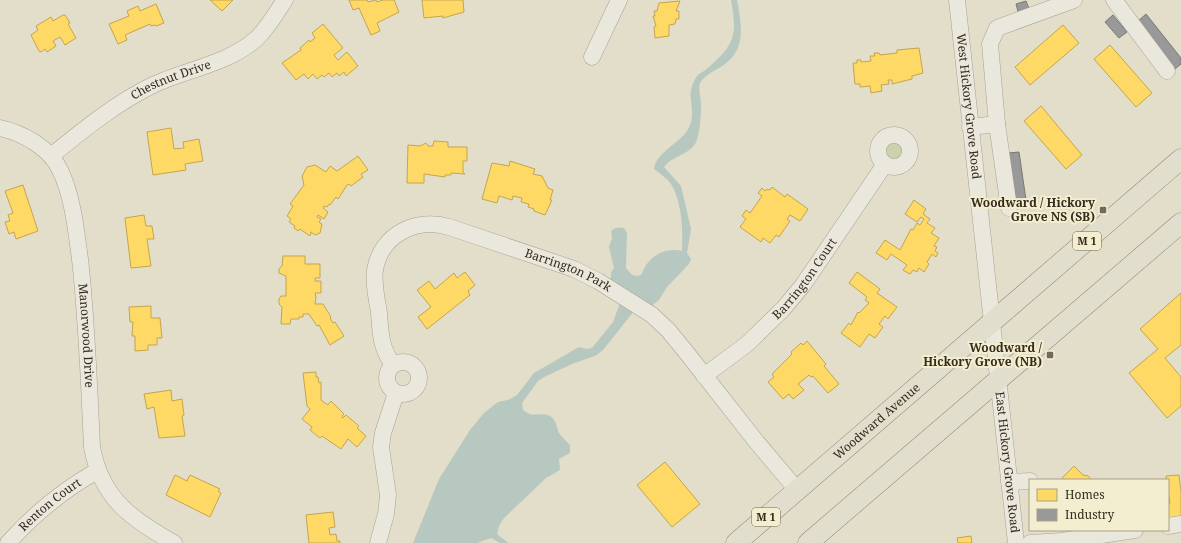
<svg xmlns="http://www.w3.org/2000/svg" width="1181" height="543" font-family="'Noto Serif',serif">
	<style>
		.green { fill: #cdd2ad }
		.water { fill: #b6c8bf }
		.homes { fill: #ffd966; stroke: #c2a550 }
		.industry { fill: #999; stroke: #7b7874 }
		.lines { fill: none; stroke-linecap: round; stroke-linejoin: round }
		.minor-casing { stroke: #a7a294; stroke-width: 17 }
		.major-casing { stroke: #8c887a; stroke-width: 21 }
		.minor { stroke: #eae7dc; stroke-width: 16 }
		.major { stroke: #e2decd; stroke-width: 20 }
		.poi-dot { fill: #726a5a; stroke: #f4eed0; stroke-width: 1.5 }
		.labels { text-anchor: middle; stroke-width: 4; stroke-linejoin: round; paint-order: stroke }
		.shield { fill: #f4eed0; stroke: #6e6653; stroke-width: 1 }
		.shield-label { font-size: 11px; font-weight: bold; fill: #352c1d }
		.street-label { font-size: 12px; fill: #352c1d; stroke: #f4eed0 }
		.poi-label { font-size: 12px; font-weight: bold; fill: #352c1d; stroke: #f4eed0; text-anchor: end }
	</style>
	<rect width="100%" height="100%" fill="#e2deca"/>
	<!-- green -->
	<circle class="green" cx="894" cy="150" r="9"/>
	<!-- water -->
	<path class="water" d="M731,0H737C742,27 747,52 719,68C713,71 703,77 700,83C698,91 701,97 701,105C701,113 700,137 695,144C688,155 672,156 664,167L681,186L691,229L687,253L691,259L689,264L667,287L659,300L650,307L634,311L603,350L595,356L572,364L544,377L538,381L522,403L523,410C533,419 540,411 550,416C557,420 556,427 559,433C562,437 566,441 570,445V453L559,459L560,470L546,478L504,518L499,526L497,534L508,543H500L491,538L477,543H413L439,479L470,430L484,413L498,402L508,400L517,395L534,373L579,347L587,349L592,348L613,322L620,303L608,279L611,278V272L614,268L609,247L612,238L611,231C615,227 619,227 624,228L627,233L626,268L632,275L638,276L642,274C647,257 664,247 682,251C683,230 682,202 671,184C667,178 660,174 654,169C656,153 679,143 687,131C698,114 687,100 692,86C698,71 699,76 709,67C736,43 737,34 731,0Z"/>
	<!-- homes -->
	<g class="homes">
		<polygon points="210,0 233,0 222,11"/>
		<polygon points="349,0 367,0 368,2 376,0 377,2 383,0 394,0 399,12 377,23 380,31 371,35 359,8 353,10"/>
		<polygon points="422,0 463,0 464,12 443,18 443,16 424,18"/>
		<polygon points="680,1 676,11 679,11 679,19 676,19 675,24 669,25 669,36 655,38 654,27 656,26 653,16 655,16 654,11 657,11 659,3"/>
		<polygon points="156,4 164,23 156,26 155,25 151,26 150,24 125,35 127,40 118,44 109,24 129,16 127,11 138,6 140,11"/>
		<polygon points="63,15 65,15 70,23 68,24 76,38 65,45 60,37 53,41 56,46 47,52 45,49 41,52 39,51 31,35 38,30 36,26 51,17 53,21"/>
		<polygon points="323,24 343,48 334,55 338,60 347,52 358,66 346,76 344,72 339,76 337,73 332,77 329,73 324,77 322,75 317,79 313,74 308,79 304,74 296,80 282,63 301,50 300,48 309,40 310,42 315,38 312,33"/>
		<polygon points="1063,25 1079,43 1030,85 1015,67"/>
		<polygon points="1110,45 1152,93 1136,107 1094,59"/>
		<polygon points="919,48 923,73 912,76 912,79 892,84 892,80 888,80 889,84 881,85 882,91 871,93 870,86 860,87 860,84 855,84 853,63 857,63 857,60 861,60 861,62 871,61 870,56 875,56 874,53 879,53 880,55 897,53 897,50"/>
		<polygon points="1041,106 1082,155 1066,169 1024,121"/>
		<polygon points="171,128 174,149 184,148 183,142 199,139 203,161 185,164 186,170 153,175 147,132"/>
		<polygon points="434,141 448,142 448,147 467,147 467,161 463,161 463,172 465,174 451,173 451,175 445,175 445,177 424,174 424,183 407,183 408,145 420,146 426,143 428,146 433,146"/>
		<polygon points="358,156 368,170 361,174 363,177 351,186 349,184 347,185 338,199 336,197 330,205 329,204 327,207 324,206 323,208 328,212 324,219 318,215 317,217 321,219 319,222 322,224 320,233 315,235 311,232 310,236 300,229 298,231 294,228 295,226 289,222 291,219 287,216 293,206 290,204 304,185 302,176 307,167 315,165 326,172 330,166 337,171"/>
		<polygon points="510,161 535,169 533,174 542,176 548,188 553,190 550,200 552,200 545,215 534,211 534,209 528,207 529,204 521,202 522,198 513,196 512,200 499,196 497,203 482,199 492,163 509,166"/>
		<polygon points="23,185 38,231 16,239 14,232 9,234 5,222 10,221 8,215 13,213 5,191"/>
		<polygon points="772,187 785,197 787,194 808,209 800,221 790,215 787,219 790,221 779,237 776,235 770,243 763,238 761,242 740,227 746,219 742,216 746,210 750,213 762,196 758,193 762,188 765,191 767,189 770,190"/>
		<polygon points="914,200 926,209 923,214 930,219 927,223 935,228 931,233 939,238 934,246 937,247 935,251 938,253 936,257 932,254 927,262 929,264 924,272 919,268 917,272 913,270 910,274 903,270 907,265 891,254 887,260 876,253 885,240 900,250 911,229 913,230 917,223 920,225 924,219 921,217 917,222 905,214"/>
		<polygon points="144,215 146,226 152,226 154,239 147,239 151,266 131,268 125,218"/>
		<polygon points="283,256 305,256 305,264 320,264 320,278 315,278 315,281 321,281 321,293 315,293 316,297 315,304 323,304 331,317 330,318 333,323 335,322 344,336 330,345 319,325 317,326 309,314 303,314 303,317 299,317 299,319 291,319 290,324 281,324 282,307 279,304 279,299 281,296 286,296 286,276 279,273 279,269 282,266"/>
		<polygon points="465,272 475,285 468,291 470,295 427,329 418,317 431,307 417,290 429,281 435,289 454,273 457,278"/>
		<polygon points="857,272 880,289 877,293 897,307 888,319 885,316 879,324 883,327 875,338 869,334 860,347 841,333 849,323 851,325 858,312 859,313 869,303 865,300 867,297 849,283"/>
		<polygon points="1181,293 1181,345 1165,358 1181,377 1181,406 1167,418 1129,373 1158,349 1140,329"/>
		<polygon points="151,306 151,318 160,318 162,338 157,338 157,345 148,345 148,350 135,351 135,336 132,336 133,322 130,322 129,307"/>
		<polygon points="807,341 826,364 824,366 839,384 828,393 813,376 811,377 809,375 798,384 804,390 793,399 789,394 783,399 768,382 774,377 772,374 792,354 791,352 801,343 803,345"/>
		<polygon points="316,372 316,377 318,377 319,383 321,382 321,400 328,405 331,401 344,414 342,416 343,418 346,415 359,426 357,428 366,436 357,447 348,439 341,449 322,436 320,438 310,430 312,427 302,419 310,409 307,406 303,373"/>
		<polygon points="171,390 172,401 182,399 184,415 182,416 185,436 159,438 154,407 147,409 144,394"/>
		<polygon points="665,462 700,504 672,527 637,485"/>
		<polygon points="1074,466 1083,475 1088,476 1092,480 1063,480 1062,478"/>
		<polygon points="175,475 187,481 190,475 220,489 218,491 221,493 210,517 166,495"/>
		<polygon points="1179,475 1181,492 1181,519 1168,521 1168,503 1170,503 1166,476"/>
		<polygon points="333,512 335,527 329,528 330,535 336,534 337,541 340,541 340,543 309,543 306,515"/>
		<polygon points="971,536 972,543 958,543 957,538"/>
	</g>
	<!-- industry -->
	<g class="industry">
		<polygon points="1026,1 1030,11 1019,15 1016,4"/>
		<polygon points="1146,14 1181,58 1181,64 1175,69 1137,22"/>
		<polygon points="1113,15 1127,32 1119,38 1105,22"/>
		<polygon points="1019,152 1026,200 1015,202 1008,153"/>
	</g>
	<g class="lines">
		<!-- minor casing -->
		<g class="minor-casing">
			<g id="minor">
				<path id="s1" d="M957,0L1016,543"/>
				<polyline points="1114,0 1167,71"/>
				<polyline points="592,57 619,0"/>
				<polyline points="997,124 1009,208"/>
				<polyline points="970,127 997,124 990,44 997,28 1074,0"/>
				<path id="s2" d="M0,128C23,133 50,148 60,170C73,197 76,230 80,259C87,322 89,384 92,447C101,498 131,519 174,543"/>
				<circle cx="894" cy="151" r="16"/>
				<path id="s3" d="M51,156C83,130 116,103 153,85C185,70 230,63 256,39C268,28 276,13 285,0"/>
				<circle cx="403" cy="378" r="16"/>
				<path id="s4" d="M393,365C380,346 381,335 379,313C377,299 373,284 375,270C381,234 417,217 449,227L574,269L598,281L652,315L668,330L686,352L755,440L797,490"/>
				<path id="s5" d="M704,376L747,344L783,309L803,285L885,164"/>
				<polyline points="1009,482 1030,481"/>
				<polyline points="1168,526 1181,524"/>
				<path id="s6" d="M8,543C34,514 63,490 97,471"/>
				<polyline points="378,543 386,514 388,495 381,447 383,433 396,393"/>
				<polyline points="1030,543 1062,541 1135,530"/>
			</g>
		</g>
		<!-- major casing -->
		<g class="major-casing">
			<g id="major">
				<path id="s7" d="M736,543L1181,159"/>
				<polyline points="808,543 1181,223"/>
			</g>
		</g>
		<!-- minor -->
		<use href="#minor" class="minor"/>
		<!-- major -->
		<use href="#major" class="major"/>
	</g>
	<!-- markers -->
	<g class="poi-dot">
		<rect x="1099" y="206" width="8" height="8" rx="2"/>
		<rect x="1046" y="351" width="8" height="8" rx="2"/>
	</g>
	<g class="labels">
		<!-- shield labels -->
		<g class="shield">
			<rect x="1073" y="232" width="28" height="18" rx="3"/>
			<rect x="752" y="508" width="28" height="18" rx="3"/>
		</g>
		<g class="shield-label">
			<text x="1087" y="245">M 1</text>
			<text x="766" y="521">M 1</text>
		</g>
		<!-- street labels -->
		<g class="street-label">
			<text dy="4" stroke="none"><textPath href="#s3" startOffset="143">Chestnut Drive</textPath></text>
			<text dy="4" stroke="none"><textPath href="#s1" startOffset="107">West Hickory Grove Road</textPath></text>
			<text dy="4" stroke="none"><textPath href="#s4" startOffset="322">Barrington Park</textPath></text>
			<text dy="4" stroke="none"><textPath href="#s5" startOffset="141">Barrington Court</textPath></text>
			<text dy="4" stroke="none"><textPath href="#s2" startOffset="244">Manorwood Drive</textPath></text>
			<text dy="4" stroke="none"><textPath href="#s7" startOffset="186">Woodward Avenue</textPath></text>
			<text dy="4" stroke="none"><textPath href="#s1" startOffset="465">East Hickory Grove Road</textPath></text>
			<text dy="4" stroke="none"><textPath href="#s6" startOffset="57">Renton Court</textPath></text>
		</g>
		<!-- poi labels -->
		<g class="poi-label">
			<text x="1095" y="207">Woodward / Hickory<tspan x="1095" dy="14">Grove NS (SB)</tspan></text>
			<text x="1042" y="352">Woodward /<tspan x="1042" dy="14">Hickory Grove (NB)</tspan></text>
		</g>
	</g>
	<!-- legend -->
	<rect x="1029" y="479" width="140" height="52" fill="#f4eed0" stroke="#a8a088"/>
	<rect x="1037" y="489" width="20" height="12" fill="#ffd966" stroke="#a8a088"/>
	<text x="1065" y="499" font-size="12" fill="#352c1d">Homes</text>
	<rect x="1037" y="509" width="20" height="12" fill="#999999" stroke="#a8a088"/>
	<text x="1065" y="519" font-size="12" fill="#352c1d">Industry</text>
</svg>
